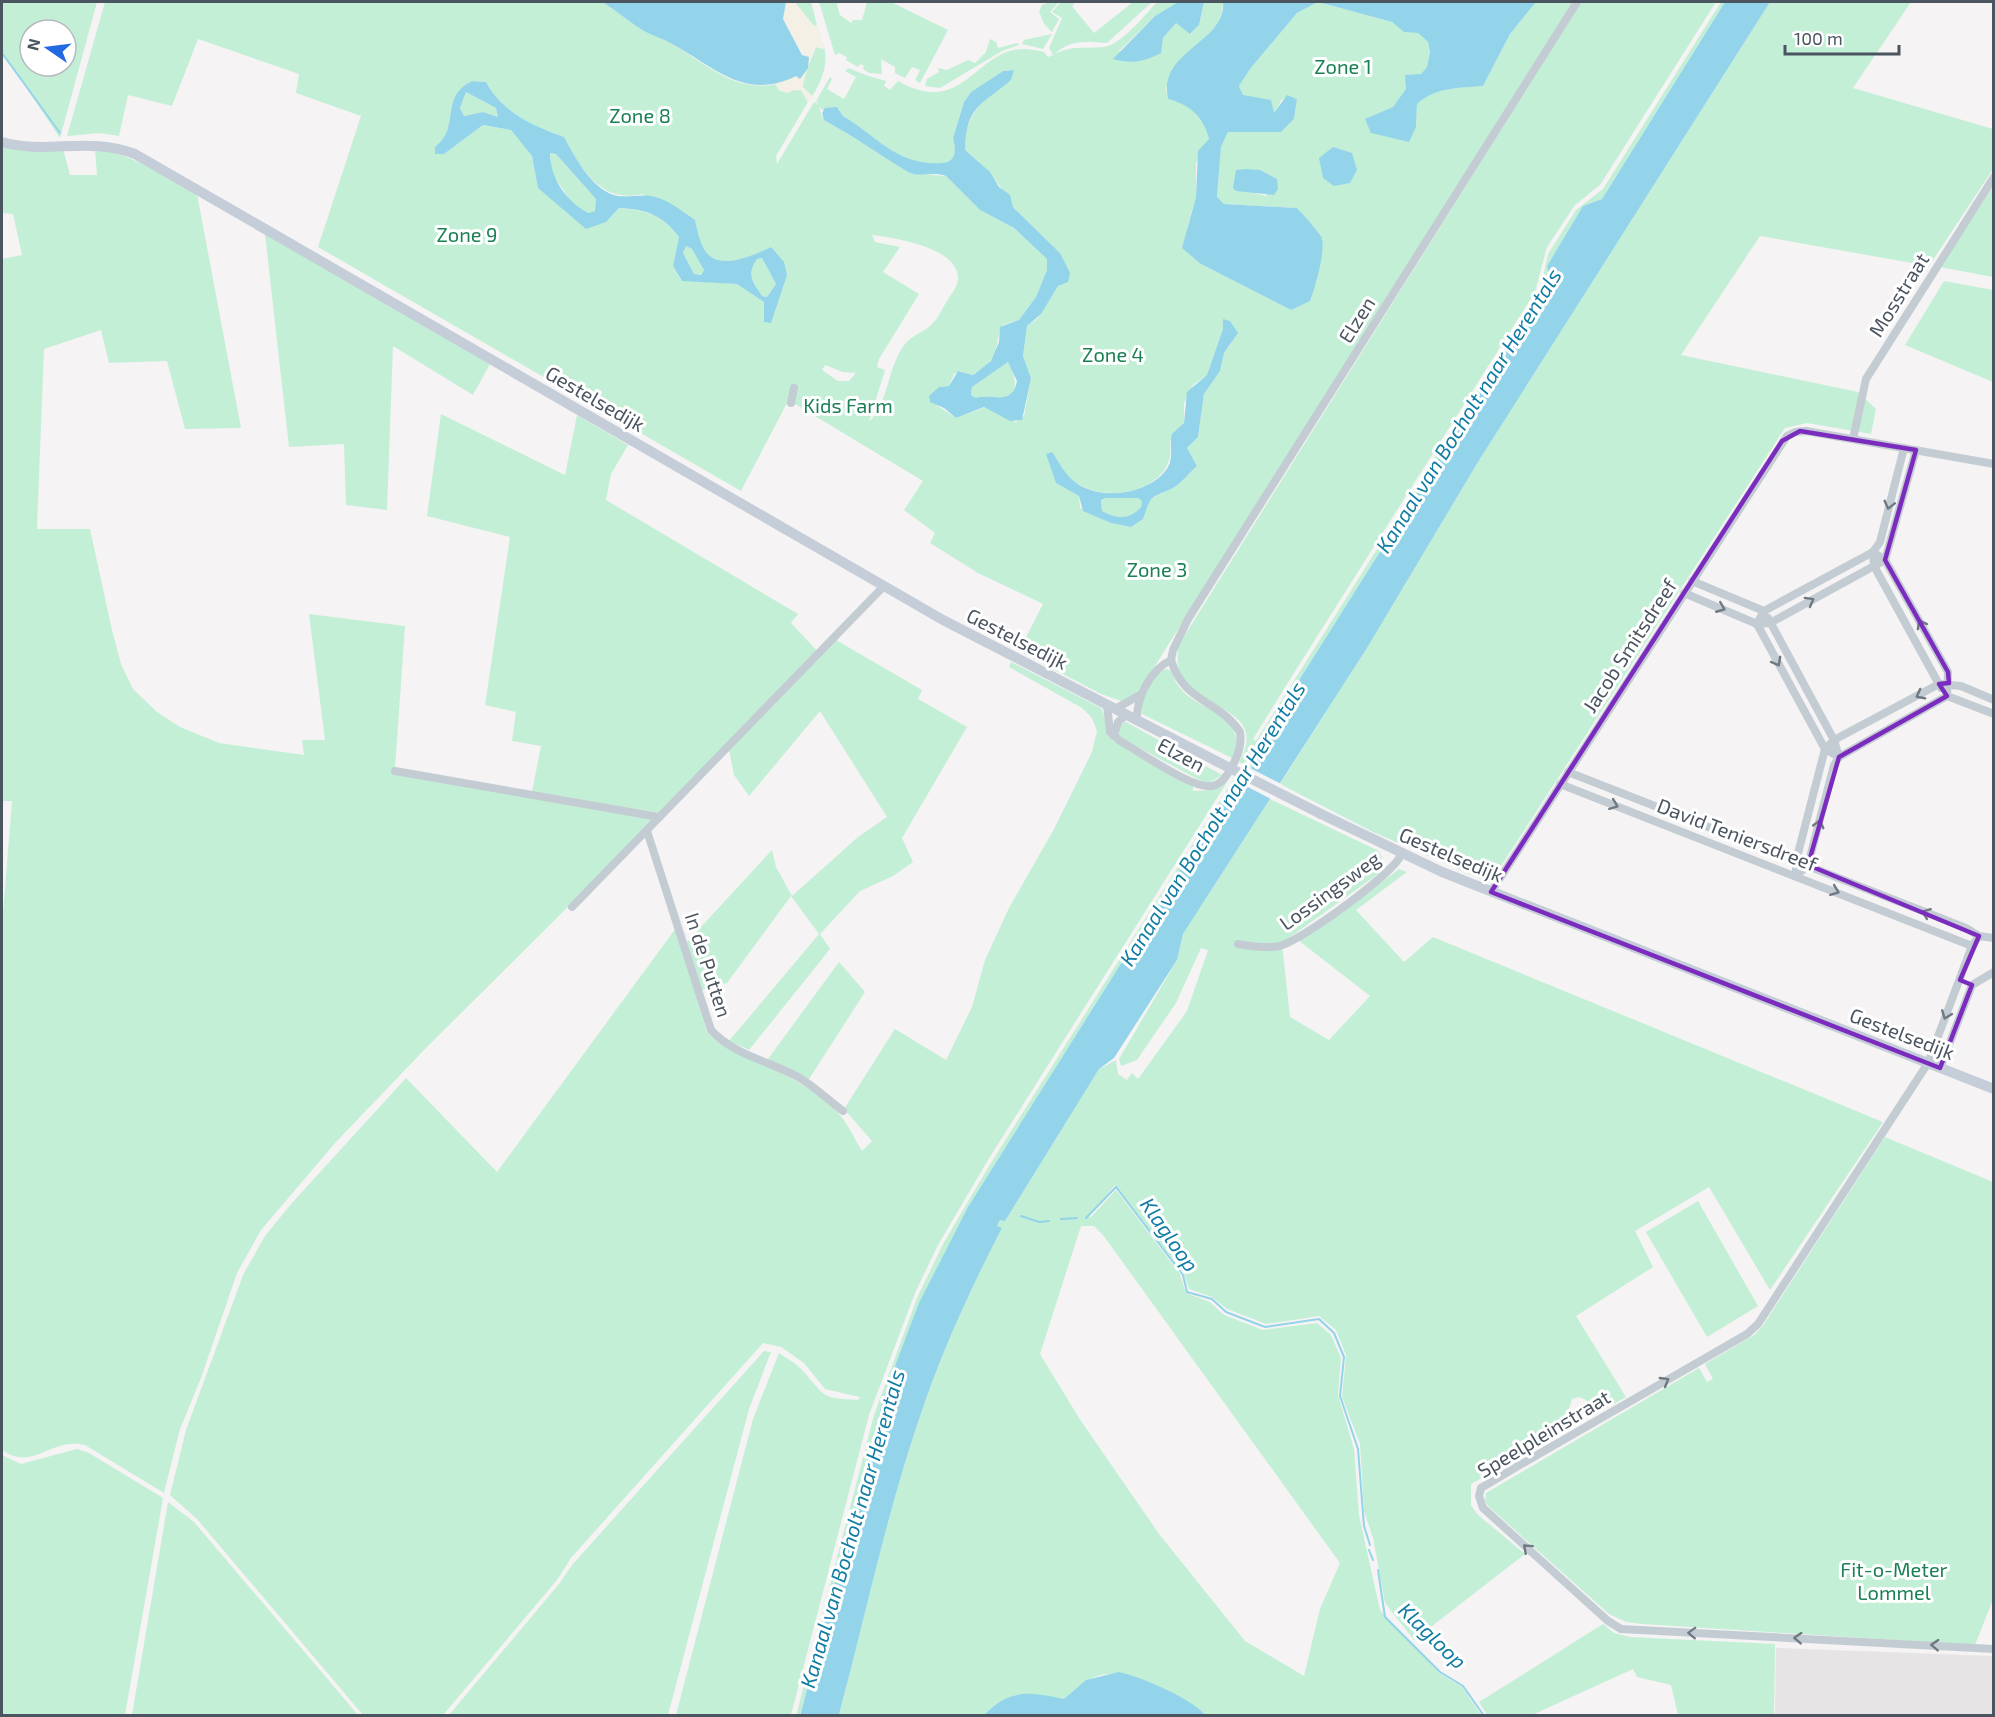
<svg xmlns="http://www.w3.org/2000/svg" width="1995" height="1717" font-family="'Exo 2',sans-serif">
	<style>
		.education { fill: #e6e4e5 }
		.green { fill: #c4efd7; fill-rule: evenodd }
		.sand { fill: #f4f0e5 }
		.water { fill: #93d4ea; fill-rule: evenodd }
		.pier { fill: #f5f3f3 }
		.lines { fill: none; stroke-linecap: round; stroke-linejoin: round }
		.stream { stroke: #93d4ea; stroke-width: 2 }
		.street { stroke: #c4ccd3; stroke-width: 8 }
		.secondary { stroke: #c4cdd8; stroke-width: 10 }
		.secondary-bridge { stroke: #c4cdd8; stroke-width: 10 }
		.oneway { stroke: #6f7982 }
		.marked { fill: none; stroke: #7b2cbf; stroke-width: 4.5; stroke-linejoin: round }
		.labels { text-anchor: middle; stroke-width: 6; stroke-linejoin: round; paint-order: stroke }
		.park-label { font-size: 20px; fill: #1b8154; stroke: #fff }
		.street-label { font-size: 20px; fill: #4b5560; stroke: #fff }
		.water-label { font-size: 21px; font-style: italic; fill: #117da4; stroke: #fff }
	</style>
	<rect width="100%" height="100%" fill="#f5f3f3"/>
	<!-- education -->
	<polygon class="education" points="1776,1648 1993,1656 1993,1715 1775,1715"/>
	<!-- green -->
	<g class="green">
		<path d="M2,2H97L60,138L2,51ZM30,30H66V66H30Z"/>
		<path d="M105,2H602C617,11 629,22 644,31C654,36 664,39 674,45C705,63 735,93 775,84L780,91L801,90L808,102L776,156L777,164L814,102L819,105L822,117L828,122L910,173L946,176L980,210L1014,228L1047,259V270L1036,297L1019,320L1003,325C996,335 999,348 991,360C987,366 978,369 973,375L960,371L954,374L949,386H942L929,400L956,418L986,407L1016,422L1024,416L1031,378L1023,356L1027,326L1038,318L1058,286L1065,283L1068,271L1058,251L1013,207C1002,186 985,165 964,150C966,108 987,99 1012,70L1003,71L971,92L964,102L953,138C955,146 958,159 947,162C906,174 873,135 843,116L839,109L822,110L816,101L830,77L832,79L827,89L844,99L856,77L845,71L849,68C862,74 874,78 886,81L884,86L890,90L898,81C964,119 975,48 1025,49C1031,49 1038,51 1044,52L1048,57L1053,55L1049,48L1062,18L1052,12L1061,2H1076L1072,6L1094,33L1133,2H1152L1107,43C1087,42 1070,39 1055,54C1072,45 1086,49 1104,47C1121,45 1146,14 1157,2H1178L1155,16L1118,52L1163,38L1176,23L1191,34L1199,25L1204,2H1223L1221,20L1168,78L1166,90L1168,99L1186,103L1206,126L1209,139L1196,163V197L1187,228L1201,264L1291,310L1301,304L1316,283L1322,250L1321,235L1297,208L1224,204L1217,198L1221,147L1228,132H1281L1294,119L1297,98L1282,99L1274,114L1271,107L1243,95L1239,86L1250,69L1297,13L1318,2L1392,22L1404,31L1418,33L1428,42L1430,52L1427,67L1393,107L1385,112L1416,127L1417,104C1436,87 1459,88 1483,86L1510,34L1536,2H1573L1153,669L1139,691L1124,702L1101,694L1019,651L1043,604L978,573L930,543L935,533L904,510L923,481L795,404L787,403L741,491L318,247L361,116L296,93L299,74L198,39L172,106L128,95L119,136L100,133L67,136ZM472,81L486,82C502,112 533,126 564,137C580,168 601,204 642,194L695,220C697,229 699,239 703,247C716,274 753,255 771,247L787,275L764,322V302L738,284L681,280L673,266L679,237C663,215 645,210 619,208L606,222L538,188L532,156L511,130L483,125L444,154L435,147C462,126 438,98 472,81ZM1264,173L1270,175L1266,196L1247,191ZM872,235C895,238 956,247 958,277C959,286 951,294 947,301C942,309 938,319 931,325C924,332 912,335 905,344C887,367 889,403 869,422L885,370L877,367L879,359L919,294L883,272L900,247L875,242ZM1223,320L1230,321L1233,327L1231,344L1224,353L1220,371L1204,394L1198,437L1187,448L1197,466C1189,473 1180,485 1171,489C1150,499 1151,495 1143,519L1131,527L1111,523L1080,508L1079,496L1056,483L1052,465C1065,471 1072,483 1086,488C1119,502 1177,486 1170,442L1184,423V403L1193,385L1207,375L1223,329ZM825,365L843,372L856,373L849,381H838L822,370Z"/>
		<polygon points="795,2 811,2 817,25 814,26 788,9 802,13"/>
		<polygon points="819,2 838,2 837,5 840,15 851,23 853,20 862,20 867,2 891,2 948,30 920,83 915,80 920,70 912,67 905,78 895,73 895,67 881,59 882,74 869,73 863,69 864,66 861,64 858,67 846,60 847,57 839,53 835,55"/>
		<polygon points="1050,2 1059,2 1050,12 1059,19 1052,32 1044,24 1039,11 1042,5"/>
		<path d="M1581,2H1716L1600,185L1575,205L1547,247L1535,292L1287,684L1253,739L1256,741L1540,291L1548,254L1576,210L1603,189L1721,2H1725L1602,199L1583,206L1547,266L1550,282L1262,739L1253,769L1239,762C1267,713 1211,711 1187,685C1177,674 1177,660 1178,646Z"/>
		<polygon points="1770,2 1911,2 1853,88 1993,129 1993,169 1929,266 1760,236 1681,355 1858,392 1876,409 1871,434 1807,423 1785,428 1490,883 1373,832 1280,784 1367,648 1478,462"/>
		<polygon points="1052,34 1043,49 1022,44 1024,40"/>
		<polygon points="990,39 996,42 998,48 1017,43 1019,45 1002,51 940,88 925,86 927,79 939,72 938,68 947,70 968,60 975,63 986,52"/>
		<path d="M816,47L825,49C827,67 822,81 812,96L802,87V82Z"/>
		<polygon points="466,92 496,108 498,117 483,112 464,116 460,108"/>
		<path d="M2,146L63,149L70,175H97L95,149C133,154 164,176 197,194L241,428L185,429L167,361L109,363L101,330L44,349L37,529H90L112,630L121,664L133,689L157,712L180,727L219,743L304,755L302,740H325L309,614L405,626L395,768L654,818L604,871L425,1049L336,1142L261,1230L237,1273L201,1378L180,1429L164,1493L85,1445C50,1437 34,1472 2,1450V926L12,801H2V259L22,255L13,214L2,213Z"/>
		<polygon points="550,153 556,154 596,199 595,211 588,213 574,206 551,172"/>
		<polygon points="1993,187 1993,277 1940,267"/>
		<polygon points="265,234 490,364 473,395 393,346 387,510 346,505 344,444 289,447"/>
		<polygon points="686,246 692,249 704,270 700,275 694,274 683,253"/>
		<path d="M762,258L776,284L767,297L762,296C753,282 746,275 757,259Z"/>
		<polygon points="1944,281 1993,290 1993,382 1905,345"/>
		<path d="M1006,363H1010C1014,374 1022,400 1000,399C990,398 986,395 976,398L971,395L972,387Z"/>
		<polygon points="441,414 565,475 577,415 628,445 611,474 606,500 798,614 791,623 818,652 661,813 532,792 541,746 512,741 516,712 485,705 510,537 427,516"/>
		<path d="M1106,498H1139L1142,501L1141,508C1129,520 1116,519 1102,511L1101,500Z"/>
		<polygon points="836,640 922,690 918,699 967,727 902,838 913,862 893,876 860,891 820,934 830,949 749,1050 729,1041 819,934 791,896 727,983 702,990 686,943 772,850 776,867 792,896 858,837 887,817 820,711 749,796 734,775 729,749"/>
		<path d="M1011,662L1101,708C1107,718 1104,731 1112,740L1193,785V791L1213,790L1229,779L988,1160L938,1245L915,1293L869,1415L791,1715H676L753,1419L779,1353C786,1358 796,1363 802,1370C826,1396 819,1398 858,1400L860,1397L825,1389L804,1363L781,1347L763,1343L571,1558L557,1580L443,1715H363L197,1519L170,1495L186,1430L243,1275L265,1236L291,1204L406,1078L497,1172L676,928L707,1032L715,1040C757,1063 807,1079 840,1115C849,1126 855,1140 862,1151L872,1141L844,1109L895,1029L946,1060L972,1007L985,960L1009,908L1054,829L1092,752L1097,731L1092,718L1082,708L1009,667Z"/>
		<path d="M1166,669L1171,671C1174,677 1176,684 1180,688C1199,712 1234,708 1238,746L1232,758L1142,714C1138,699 1152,683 1160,671Z"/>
		<polygon points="1126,722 1222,775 1209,783 1201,781 1121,738 1118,732 1120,724"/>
		<polygon points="1233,780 1242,785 1220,806 968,1207 920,1303 884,1395 800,1715 796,1716 874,1415 917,1298 943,1244 989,1166"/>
		<path d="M1270,799L1379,851C1383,860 1384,866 1378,874L1282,943L1290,1017L1329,1040L1370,996L1298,940L1352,905L1399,869L1407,872L1356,910L1404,962L1433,937L1883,1122L1770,1290L1709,1187L1635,1231L1653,1267L1576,1316L1626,1397L1591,1417L1586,1400L1579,1397L1572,1399L1568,1412L1580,1423L1471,1484V1505L1477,1514L1525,1554L1414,1640L1385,1603L1373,1538L1364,1511L1360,1444L1342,1397L1346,1355L1336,1330L1319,1316L1266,1324L1227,1309L1212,1297L1189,1289L1184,1274L1115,1185L1088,1217H1091L1116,1190L1180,1274L1186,1293L1210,1302L1224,1315L1263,1330L1317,1323L1331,1335L1341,1358L1338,1395L1354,1449L1359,1515L1380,1610L1439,1673L1462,1687L1481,1715H1205C1197,1704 1127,1675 1112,1674C1093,1673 1076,1687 1064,1700C1030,1692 1009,1688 984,1715L839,1716C867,1610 889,1502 926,1399C947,1340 973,1284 1002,1228L997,1226L1001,1219L1005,1221L1099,1069L1116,1060L1118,1074L1127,1080L1132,1073L1138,1079L1187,1011L1208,950L1201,948L1176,1003L1141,1054L1137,1060L1121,1066L1119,1059L1177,960L1183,934ZM1081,1226H1094L1103,1235L1340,1563L1320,1609L1304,1676L1245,1641L1159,1534L1079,1418L1040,1354Z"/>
		<polygon points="839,962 865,992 809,1079 768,1059"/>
		<polygon points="1885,1137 1993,1182 1994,1597 1975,1645 1642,1624 1626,1622 1609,1614 1488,1506 1485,1501 1486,1493 1699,1368 1707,1382 1713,1379 1705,1364 1754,1335 1762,1327"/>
		<polygon points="1698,1201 1758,1306 1707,1337 1646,1232"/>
		<polygon points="764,1351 771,1352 749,1409 668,1715 449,1715 559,1584 572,1565"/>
		<polygon points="77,1449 89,1453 163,1498 125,1715 2,1715 2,1455 21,1464"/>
		<polygon points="168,1502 194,1522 358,1715 132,1715"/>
		<polygon points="1603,1624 1614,1633 1630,1637 1775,1644 1774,1715 1678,1715 1671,1685 1637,1677 1633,1669 1532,1715 1487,1715 1479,1702"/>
	</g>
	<!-- sand -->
	<path class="sand" d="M786,2H795L814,26L817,25L825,49L816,47C812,52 803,81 803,87L812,96L808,102L801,90L794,89L789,93L780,91L775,84L781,82L804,56L783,19Z"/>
	<!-- water -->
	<g class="water">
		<path d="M602,2H786L783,19L802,55L809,57L808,68L800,79L796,76C745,101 716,68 674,45C664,39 653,36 644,31C629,22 617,11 602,2Z"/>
		<path d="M1178,2H1204L1199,25L1190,34L1176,23L1163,38L1161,53C1144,62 1131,64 1113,59L1155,16Z"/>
		<path d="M1223,2H1536L1510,34L1483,86C1459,88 1436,87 1417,104L1416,127L1409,142L1371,133L1365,119L1393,107L1406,89L1405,75L1421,74L1427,67L1430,52L1428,42L1418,33L1404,32L1392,22L1318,2L1297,13L1250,69L1239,86L1243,95L1271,100L1274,113L1287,95L1297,99L1294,119L1281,132H1228L1221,147L1217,197L1224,204L1297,208C1301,212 1319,232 1321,236C1327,248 1315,288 1310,301L1291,310L1201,264L1182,248L1196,197L1198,151L1209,139C1204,117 1189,104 1168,99C1157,51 1227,42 1223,2Z"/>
		<path d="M1725,2H1770L1478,462L1367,648L1183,934L1177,960L1114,1058L1099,1069L1005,1221L1000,1220L997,1226L1002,1228C973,1284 947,1340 926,1399C889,1502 867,1610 839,1715L800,1716L884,1395L919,1303L968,1207L1220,806C1245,784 1253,771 1262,739L1550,282L1547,266L1583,206L1602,199Z"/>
		<path d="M1014,70L1011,80C982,105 966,105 965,150L990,172L999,187L1010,195L1013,207L1060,253L1070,273L1068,282L1058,286L1041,314L1027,326L1023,356L1031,378L1022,420L1010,421L984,407L956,418L944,408L930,402L929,396L939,387L949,386L958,371L973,375L991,361L999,342L1000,327L1019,320L1036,297L1047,270V259L1014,228L980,210L946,176C934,171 919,178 908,172C880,155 853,136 824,120L822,113L825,108L837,107L843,116C878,137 897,166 942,163C957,162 956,149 953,138L964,102L971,92L1003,71ZM1008,362L1017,381C1012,407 992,393 976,398L971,395L972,387Z"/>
		<path d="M472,81L486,82C502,112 533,126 564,137C575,157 591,188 614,195C628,199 641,193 655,197C669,200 683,212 695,220C697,229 699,239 703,247C716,274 753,255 771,247L784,262L787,275L771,323L764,322V302L737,284L682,281L673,266L679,237C663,215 645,209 619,208L606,222L586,229L538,188L532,156L511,130L483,125L444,154H435V147C462,126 438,98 472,81ZM466,92L496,108L498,117L483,112L464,116L460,108ZM550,153L556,154L596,199L595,211L588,213C566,201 550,178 550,153ZM686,246L692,249L704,270L701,275L694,274L683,253ZM762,258L776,284L767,297L762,296C753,282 746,275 757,259Z"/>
		<polygon points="1333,147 1352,153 1357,170 1350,183 1334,186 1323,178 1319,158"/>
		<polygon points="1245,169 1260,170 1277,179 1278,189 1274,195 1236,191 1233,188 1236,170"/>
		<path d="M1223,319L1230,321L1238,333L1224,353L1220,371L1204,394L1198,437L1187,448L1197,466C1189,473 1180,485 1171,489C1149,499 1152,494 1143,519L1131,527L1111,523L1083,511L1079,496L1056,483L1046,454L1052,452C1059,462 1065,475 1075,482C1100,502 1152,494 1168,467C1174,456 1169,445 1172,434L1184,423L1187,392L1207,375L1223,329ZM1106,498H1138L1142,501L1141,507C1130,520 1116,519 1102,511L1101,500Z"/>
		<path d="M1119,1672C1140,1676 1194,1700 1205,1715H984C1009,1688 1030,1692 1064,1699L1086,1680Z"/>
	</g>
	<!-- pier -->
	<polygon class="pier" points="1250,768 1283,785 1273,800 1240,783"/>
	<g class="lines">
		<!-- stream -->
		<g class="stream">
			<polyline points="2,53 60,133"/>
			<polyline points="1021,1216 1039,1222 1049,1221"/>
			<polyline points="1086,1218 1116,1187 1183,1275 1187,1292 1212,1299 1226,1312 1265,1327 1319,1319 1334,1333 1344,1357 1340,1396 1358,1449 1364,1526 1370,1545"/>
			<polyline points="1061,1219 1077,1218"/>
			<polyline points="1369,1550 1373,1560"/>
			<polyline points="1378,1570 1385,1617 1440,1672 1463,1686 1484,1716"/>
		</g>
		<!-- street -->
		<g class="street">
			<polyline points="791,403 794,388"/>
			<polyline points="1853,439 1866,379 1994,177"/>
			<polyline points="1873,552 1885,560 1948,672 1947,696"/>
			<polyline points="1873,552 1874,566 1941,688"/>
			<polyline points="1692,581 1764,611"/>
			<polyline points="1684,593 1757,624 1770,623 1885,560 1916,450"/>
			<polyline points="1764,611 1873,552 1880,542 1904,448"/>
			<polyline points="1764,611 1757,624 1825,749 1839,757"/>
			<polyline points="1768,618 1834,740 1839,757"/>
			<path d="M1107,705L1110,732L1120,741C1139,751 1193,790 1212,786C1222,784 1227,775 1232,767C1238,755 1242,745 1240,732C1218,699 1184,703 1171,660"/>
			<polyline points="1115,709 1140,695"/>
			<path d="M1137,721C1136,698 1150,670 1171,660L1173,650L1188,619L1577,2"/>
			<polyline points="1114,736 1118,722 1126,715"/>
			<polyline points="395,771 659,817"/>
			<polyline points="1568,772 1966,928 1979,936"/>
			<polyline points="1560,784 1972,946"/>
			<path d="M647,831L711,1030C732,1054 771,1062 798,1077C814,1086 828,1100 843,1111"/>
			<polyline points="1796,876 1796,861 1825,749 1834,740 1939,684 1961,686 1994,700"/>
			<polyline points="1796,876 1808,865 1834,765 1839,757 1947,696 1994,714"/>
			<polyline points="1491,892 1787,436 1795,432 1806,431 1994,464"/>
			<polyline points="572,907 883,587"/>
			<polyline points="1994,938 1979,936 1972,946 1928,1063 1758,1324 1747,1334 1518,1466 1481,1488 1479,1496 1483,1508 1608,1621 1621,1629 1994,1649"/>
			<path d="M1238,944C1250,946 1267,949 1279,946C1300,942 1394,873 1401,855"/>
			<polyline points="1940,1068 1972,985 1994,972"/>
		</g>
		<!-- secondary -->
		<g class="secondary">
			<path d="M2,142C47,155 89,136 135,154L943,620L1218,762"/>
			<polyline points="1321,814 1442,872 1994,1089"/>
		</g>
		<!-- secondary-bridge -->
		<polyline class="secondary-bridge" points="1218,762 1321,814"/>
	</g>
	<!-- one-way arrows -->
	<defs><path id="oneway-chevron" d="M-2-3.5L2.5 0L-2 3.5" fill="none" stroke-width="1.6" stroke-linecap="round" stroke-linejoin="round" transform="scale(1.5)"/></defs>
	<g class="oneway">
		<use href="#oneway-chevron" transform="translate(1889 505) rotate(104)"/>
		<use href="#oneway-chevron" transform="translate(1810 601) rotate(-29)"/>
		<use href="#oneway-chevron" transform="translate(1721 608) rotate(22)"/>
		<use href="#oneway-chevron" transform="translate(1921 624) rotate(-119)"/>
		<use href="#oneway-chevron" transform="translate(1777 662) rotate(61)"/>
		<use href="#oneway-chevron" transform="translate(1920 695) rotate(152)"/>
		<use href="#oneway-chevron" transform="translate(1614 805) rotate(21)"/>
		<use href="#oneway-chevron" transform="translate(1819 824) rotate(-75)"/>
		<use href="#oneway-chevron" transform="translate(1835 891) rotate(21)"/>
		<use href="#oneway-chevron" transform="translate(1926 913) rotate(-159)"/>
		<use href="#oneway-chevron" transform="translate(1946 1015) rotate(111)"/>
		<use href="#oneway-chevron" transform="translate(1665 1381) rotate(-30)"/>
		<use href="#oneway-chevron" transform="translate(1527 1548) rotate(-138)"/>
		<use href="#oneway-chevron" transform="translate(1692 1633) rotate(-178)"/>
		<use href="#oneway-chevron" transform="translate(1798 1638) rotate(-177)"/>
		<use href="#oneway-chevron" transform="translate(1935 1645) rotate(-177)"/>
	</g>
	<!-- marked area -->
	<path class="marked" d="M1800,431L1916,450L1885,560L1948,672L1949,683L1939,684L1947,696L1839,757L1808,865L1979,936L1960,980L1972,985L1940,1068L1491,892L1782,441Z"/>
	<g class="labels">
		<!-- park labels -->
		<g class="park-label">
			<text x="1343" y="74">Zone 1</text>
			<text x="640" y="123">Zone 8</text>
			<text x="467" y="242">Zone 9</text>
			<text x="1113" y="362">Zone 4</text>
			<text x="848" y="413">Kids Farm</text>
			<text x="1157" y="577">Zone 3</text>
			<text x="1894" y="1577">Fit-o-Meter<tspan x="1894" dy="23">Lommel</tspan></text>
		</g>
		<!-- street labels -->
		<g class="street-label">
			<text transform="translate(1899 295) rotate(-58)" y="7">Mosstraat</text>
			<text transform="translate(1357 320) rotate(-58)" y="7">Elzen</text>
			<text transform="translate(595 399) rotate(30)" y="7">Gestelsedijk</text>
			<text transform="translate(1017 639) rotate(27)" y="7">Gestelsedijk</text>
			<text transform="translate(1630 646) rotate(-57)" y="7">Jacob Smitsdreef</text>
			<text transform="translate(1181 755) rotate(28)" y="7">Elzen</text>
			<text transform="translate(1737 835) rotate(21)" y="7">David Teniersdreef</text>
			<text transform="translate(1451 855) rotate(23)" y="7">Gestelsedijk</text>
			<text transform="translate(1330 891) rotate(-36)" y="7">Lossingsweg</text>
			<text transform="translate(708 965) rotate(72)" y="7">In de Putten</text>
			<text transform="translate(1902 1034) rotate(21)" y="7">Gestelsedijk</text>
			<text transform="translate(1544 1434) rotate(-31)" y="7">Speelpleinstraat</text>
		</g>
		<!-- water labels -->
		<g class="water-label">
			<text transform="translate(1469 411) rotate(-58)" y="7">Kanaal van Bocholt naar Herentals</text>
			<text transform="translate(1213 824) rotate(-58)" y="7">Kanaal van Bocholt naar Herentals</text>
			<text transform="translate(1169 1235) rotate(55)" y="7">Klagloop</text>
			<text transform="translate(853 1529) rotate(-74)" y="7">Kanaal van Bocholt naar Herentals</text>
			<text transform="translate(1432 1636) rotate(44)" y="7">Klagloop</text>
		</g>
	</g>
	<!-- border -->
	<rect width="1995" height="1717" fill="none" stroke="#4b5560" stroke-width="6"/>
	<!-- north arrow -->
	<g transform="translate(48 48) rotate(284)"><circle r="28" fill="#ffffff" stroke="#b7bbbf" stroke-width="1.5"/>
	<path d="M0-4.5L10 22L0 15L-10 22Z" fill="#216ae0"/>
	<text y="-9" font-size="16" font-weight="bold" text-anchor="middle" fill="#4b5560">N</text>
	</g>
	<!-- scale -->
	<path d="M1785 45v9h114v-9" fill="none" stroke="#4b5560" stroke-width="3"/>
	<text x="1794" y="45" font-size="18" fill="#4b5560" stroke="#ffffff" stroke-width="4.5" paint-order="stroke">100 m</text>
</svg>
